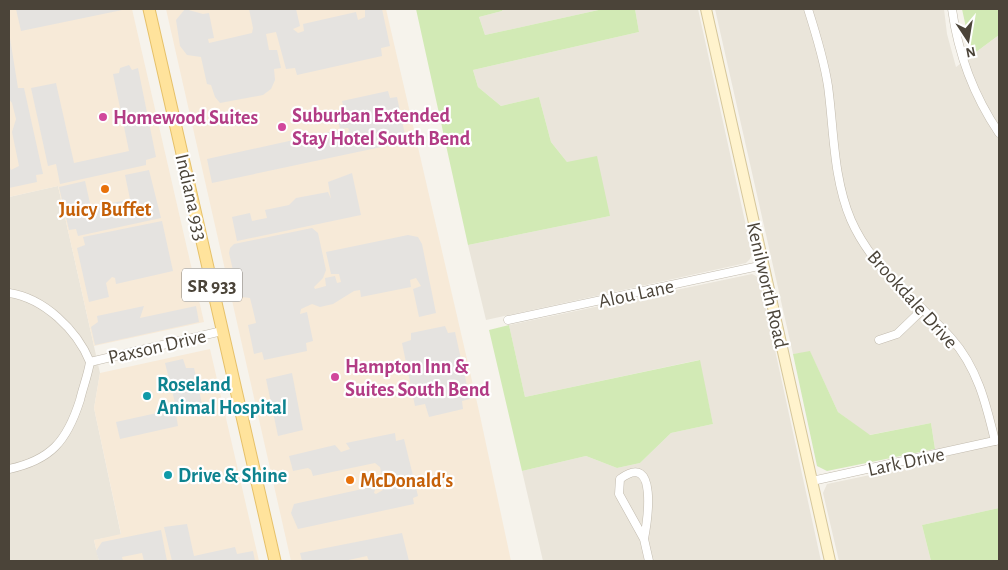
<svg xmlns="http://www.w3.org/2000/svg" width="1008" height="570" font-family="'Alegreya Sans',sans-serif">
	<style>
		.residential { fill: #eae5da }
		.commercial { fill: #f7ead8 }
		.green { fill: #d2eab5 }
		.parking { fill: #e5e3e0 }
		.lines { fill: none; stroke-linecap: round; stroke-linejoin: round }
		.street-casing { stroke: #c2bbae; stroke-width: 9 }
		.secondary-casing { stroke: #d6c79b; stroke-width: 12 }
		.primary-casing { stroke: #e6c16a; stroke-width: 13 }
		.street { stroke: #fff; stroke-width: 8 }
		.secondary { stroke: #fff3cd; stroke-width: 10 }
		.primary { stroke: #ffe39c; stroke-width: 11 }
		.hotel-dot { fill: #d1479c; stroke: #fff; stroke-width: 2 }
		.food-dot { fill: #e8710a; stroke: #fff; stroke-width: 2 }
		.culture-dot { fill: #0f9aa8; stroke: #fff; stroke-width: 2 }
		.labels { text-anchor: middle; stroke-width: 4.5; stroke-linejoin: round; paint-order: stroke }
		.shield { fill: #fff; stroke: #817c74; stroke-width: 1 }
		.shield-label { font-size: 19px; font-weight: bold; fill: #4b4439 }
		.hotel-label { font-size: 20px; font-weight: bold; fill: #b23c85; stroke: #fff; text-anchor: start }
		.street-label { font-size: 20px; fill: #4b4439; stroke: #fff }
		.food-label { font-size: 20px; font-weight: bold; fill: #c56008; stroke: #fff }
		.culture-label { font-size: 20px; font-weight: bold; fill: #0d838f; stroke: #fff; text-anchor: start }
	</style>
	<rect width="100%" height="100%" fill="#f6f3ec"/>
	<!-- residential -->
	<g class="residential">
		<polygon points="503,9 603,9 485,35 479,17 502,11"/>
		<polygon points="635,9 698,9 752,253 750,259 746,263 486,320 468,245 610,216 551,142 539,97 501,106 478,87 473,70 639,32"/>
		<polygon points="715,9 944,9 947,34 956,67 999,35 999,508 922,525 931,561 839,561 823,493 827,484 937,461 931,423 869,435 838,412 810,352 793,354"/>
		<polygon points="58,186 100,373 94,408 121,535 94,540 99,561 9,561 9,197"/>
		<polygon points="752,274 756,276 760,281 821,561 543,561 522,471 586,456 617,468 640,463 671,433 713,424 699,360 525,397 509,325"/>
	</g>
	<!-- commercial -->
	<g class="commercial">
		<polygon points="9,9 132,9 204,322 94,346 58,186 9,197"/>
		<polygon points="166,9 386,9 479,411 511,561 291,561"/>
		<polygon points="210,349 259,561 99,561 94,540 121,534 94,408 100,373"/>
	</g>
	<!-- green -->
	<g class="green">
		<polygon points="416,9 503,9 502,11 479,17 485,35 603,9 635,9 639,32 473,70 478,87 501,106 539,97 551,142 567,162 597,156 610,216 468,245"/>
		<polygon points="962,9 999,9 999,35 972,55"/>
		<polygon points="509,325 525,397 700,360 713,424 671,433 640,463 617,468 586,456 522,471 489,330"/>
		<polygon points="810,351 838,412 870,435 931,423 935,449 827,471 817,466 793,354"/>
		<polygon points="999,508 999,561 931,561 922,525"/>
	</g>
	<!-- parking -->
	<g class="parking">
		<polygon points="16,9 127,9 21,31"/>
		<polygon points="185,9 203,14 209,13 214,38 208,39 209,43 252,33 253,28 249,9 296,9 300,26 293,29 298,33 304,31 303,24 356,12 358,20 365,17 365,9 382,9 390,46 381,48 382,56 297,75 295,68 286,69 276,32 266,34 269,50 277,50 281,68 274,69 275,80 271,89 263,95 220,103 215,97 211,85 207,84 201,57 187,55 180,46 176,20"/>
		<polygon points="9,32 18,88 24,88 43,174 36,175 37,182 9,188 9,165 11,170 19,166 12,132 16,119 12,103 9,99"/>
		<polygon points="129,65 132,70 138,68 156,157 146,160 146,165 60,184 56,164 48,166 31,88 56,83 74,163 129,151 113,74 119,73 120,68"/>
		<polygon points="388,91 390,98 397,97 405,135 399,137 400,143 212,183 207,159 339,130 340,138 343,138 347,136 349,130 348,128 340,129 336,111 344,109 342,101"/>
		<polygon points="149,170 161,218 78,236 76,229 69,230 59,187 85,181 91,208 130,199 125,175"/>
		<polygon points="352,173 361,215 237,241 232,217 250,213 252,221 267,218 265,210 289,205 296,198 328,192 331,199 328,182"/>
		<polygon points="162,221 173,271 116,284 115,278 112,277 106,283 109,297 89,302 77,248 85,245 83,237"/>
		<polygon points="312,228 318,233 326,270 323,278 314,287 315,289 326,286 325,278 335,276 337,283 341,282 339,274 331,274 326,252 408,235 418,237 422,244 436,313 419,317 413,289 421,286 416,278 410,280 411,287 361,297 360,290 354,291 333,304 320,307 312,304 301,309 300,314 307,312 313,341 306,343 307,351 264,360 262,352 254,354 248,325 256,323 253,310 250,298 242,297 238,292 229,253 230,248 234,244"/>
		<polygon points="144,306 140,318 196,306 199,322 95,345 91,327 98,322 97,316"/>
		<polygon points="445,326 448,333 455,332 470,399 462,401 463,409 429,417 425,404 415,406 402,343 411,340 411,333"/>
		<polygon points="183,359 186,368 194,368 202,404 184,408 183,406 176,407 165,363"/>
		<polygon points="292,373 303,430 278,436 266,379"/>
		<polygon points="175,409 178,426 120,439 116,422"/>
		<polygon points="395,433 396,441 404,439 418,496 413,498 414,504 298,529 291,513 294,504 376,486 374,493 376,494 383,490 384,484 380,467 375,463 313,476 311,470 308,468 293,471 289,456 335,445 341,452 350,449 346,443"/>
		<polygon points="187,524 194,556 235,547 237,554 253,551 255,561 172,561 164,527"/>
		<polygon points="161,530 167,561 144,561 142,553 122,557 123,561 99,561 96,551 102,542"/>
		<polygon points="402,533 409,561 369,561 367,556 344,561 302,561 300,553"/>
	</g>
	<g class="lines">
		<!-- street casing -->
		<g class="street-casing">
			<g id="street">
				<path d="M808,9C816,34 824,60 828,86C834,130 833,178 851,220C873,270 915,298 951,338C977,367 986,403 995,441"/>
				<path d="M952,9C958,53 974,96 999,133"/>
				<path d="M9,293C44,298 77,330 90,362"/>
				<polyline points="508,320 764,265"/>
				<polyline points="879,340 897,334 922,310"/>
				<polyline points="90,362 222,331"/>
				<path d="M9,469C51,460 67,441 80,400C83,387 88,375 90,362"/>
				<polyline points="812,481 999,440"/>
				<path d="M644,539C647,523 659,450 620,479L619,494L644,539L649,561"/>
			</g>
		</g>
		<!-- secondary casing -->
		<g class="secondary-casing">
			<polyline id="secondary" points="706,9 830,561"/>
		</g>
		<!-- primary casing -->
		<g class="primary-casing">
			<polyline id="primary" points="149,9 275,561"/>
		</g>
		<!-- street -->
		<use href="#street" class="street"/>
		<!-- secondary -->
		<use href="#secondary" class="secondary"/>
		<!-- primary -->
		<use href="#primary" class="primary"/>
	</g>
	<!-- markers -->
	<g class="hotel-dot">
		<circle cx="103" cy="117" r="5"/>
		<circle cx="282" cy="127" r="5"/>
		<circle cx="335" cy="377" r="5"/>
	</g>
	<g class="food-dot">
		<circle cx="105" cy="189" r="5"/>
		<circle cx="350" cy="480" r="5"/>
	</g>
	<g class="culture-dot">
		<circle cx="147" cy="396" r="5"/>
		<circle cx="168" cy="475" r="5"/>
	</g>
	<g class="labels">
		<!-- shield labels -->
		<rect class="shield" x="182" y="268.5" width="60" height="33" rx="4"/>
		<g class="shield-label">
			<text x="212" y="292">SR 933</text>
		</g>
		<!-- hotel labels -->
		<g class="hotel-label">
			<text x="292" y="122">Suburban Extended<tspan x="292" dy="23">Stay Hotel South Bend</tspan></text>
			<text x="113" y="124">Homewood Suites</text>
			<text x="345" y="373">Hampton Inn &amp;<tspan x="345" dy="23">Suites South Bend</tspan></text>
		</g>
		<!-- street labels -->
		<g class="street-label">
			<text transform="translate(192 197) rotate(77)" y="7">Indiana 933</text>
			<text transform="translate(768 285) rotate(77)" y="7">Kenilworth Road</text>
			<text transform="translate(636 293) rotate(-12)" y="7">Alou Lane</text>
			<text transform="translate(913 299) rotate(48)" y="7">Brookdale Drive</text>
			<text transform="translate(157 346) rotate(-13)" y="7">Paxson Drive</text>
			<text transform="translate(906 461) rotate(-12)" y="7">Lark Drive</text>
		</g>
		<!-- food labels -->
		<g class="food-label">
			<text x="105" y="216">Juicy Buffet</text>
			<text x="360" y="487" text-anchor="start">McDonald's</text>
		</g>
		<!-- culture labels -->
		<g class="culture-label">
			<text x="157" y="391">Roseland<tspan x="157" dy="23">Animal Hospital</tspan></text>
			<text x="178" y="482">Drive &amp; Shine</text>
		</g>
	</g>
	<!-- border -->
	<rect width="1008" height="570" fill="none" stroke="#4b4439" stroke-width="20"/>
	<!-- north arrow -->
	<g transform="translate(968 40) rotate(168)" stroke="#ffffff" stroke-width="4" paint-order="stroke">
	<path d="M0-4L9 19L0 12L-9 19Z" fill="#4b4439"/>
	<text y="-8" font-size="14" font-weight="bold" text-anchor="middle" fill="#4b4439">N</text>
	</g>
</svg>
